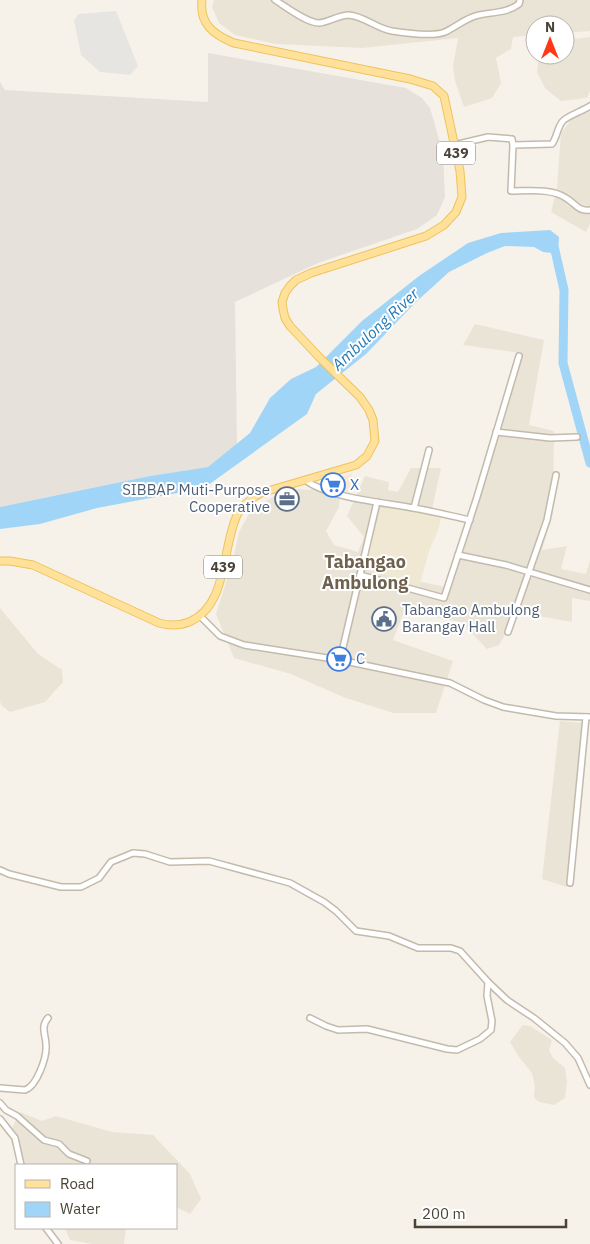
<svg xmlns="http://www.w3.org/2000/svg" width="590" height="1244" font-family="'IBM Plex Sans',sans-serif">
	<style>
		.residential { fill: #eae4d7 }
		.commercial { fill: #f9e9d4 }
		.industrial { fill: #e6e1db }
		.education { fill: #f0e8d2 }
		.parking { fill: #e7e5e1 }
		.water { fill: #a1d5f7 }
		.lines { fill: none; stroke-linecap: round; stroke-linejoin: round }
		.river { stroke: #a1d5f7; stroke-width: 9 }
		.minor-casing { stroke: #c3baab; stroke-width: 8 }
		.major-casing { stroke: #efc25e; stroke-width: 9 }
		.minor { stroke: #fff; stroke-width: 5 }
		.major { stroke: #ffe19a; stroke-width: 7 }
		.labels { text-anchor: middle; stroke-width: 4; stroke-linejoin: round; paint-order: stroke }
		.shield { fill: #fff; stroke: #817b73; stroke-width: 1 }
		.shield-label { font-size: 14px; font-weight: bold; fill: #4b4337 }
		.shop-label { font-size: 15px; fill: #366cbe; stroke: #fff; text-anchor: start }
		.service-label { font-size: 15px; fill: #4e5e75; stroke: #fff; text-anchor: end }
		.water-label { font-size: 16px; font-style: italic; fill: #237bb9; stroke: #fff }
		.quarter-label { font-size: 18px; font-weight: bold; fill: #6f614d; stroke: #fff }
	</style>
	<rect width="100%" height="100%" fill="#f6f2ea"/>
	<!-- residential -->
	<g class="residential">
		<polygon points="214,0 590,0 590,31 565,33 565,25 535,25 535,35 513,37 511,49 496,58 501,83 492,98 464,107 455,81 453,66 458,38 362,48 276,44 235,35 219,23 212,7"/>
		<polygon points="590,37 590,91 587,98 561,101 545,88 537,72 539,55 565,55 565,40"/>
		<polygon points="590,112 590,224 586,232 551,212 557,188 561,133 575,115"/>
		<polygon points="475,324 544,340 529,425 554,431 553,513 542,550 567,546 561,569 586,574 590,560 590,601 572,598 572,622 533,615 521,607 499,645 487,649 461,622 404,611 393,640 453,661 436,713 393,713 343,697 291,674 234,658 216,614 233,560 239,532 251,510 280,493 299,489 310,490 331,478 341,478 339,507 326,531 334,545 358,552 364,537 347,516 365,476 389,482 388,490 398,492 411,468 441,468 432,509 385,499 363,569 445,587 496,433 518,372 520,353 463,345"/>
		<polygon points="0,608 38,654 62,670 63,682 45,702 10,712 1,705 0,701"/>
		<polygon points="560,721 584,723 567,887 542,879"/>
		<polygon points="523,1025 530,1026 552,1040 549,1050 553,1058 565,1068 567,1082 565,1098 554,1105 539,1102 534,1097 535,1087 532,1073 519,1057 510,1042"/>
		<polygon points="20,1112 42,1121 56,1116 112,1132 153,1135 190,1174 201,1199 190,1214 176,1207 176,1165 22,1165 11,1142 13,1126"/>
		<polygon points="65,1228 126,1228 124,1244 92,1244 70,1240"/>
	</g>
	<!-- commercial -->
	<polygon class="commercial" points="352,473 350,493 336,490 338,478"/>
	<!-- industrial -->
	<polygon class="industrial" points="208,53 406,88 422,98 430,108 443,153 445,197 437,215 417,229 318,263 235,302 237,445 208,467 150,476 0,507 0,82 5,90 208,102"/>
	<!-- education -->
	<polygon class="education" points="382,504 442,514 438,531 430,548 419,587 365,568"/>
	<!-- parking -->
	<polygon class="parking" points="116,11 138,66 130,75 100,72 81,55 74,20 79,14"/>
	<!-- water -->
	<polygon class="water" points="550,230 559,237 558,256 556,258 551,253 543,252 534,247 505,246 487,253 449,272 416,302 366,354 316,394 307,414 204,488 97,508 40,524 0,529 0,507 150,476 208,467 250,433 270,398 291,379 316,367 362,321 419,276 468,243 501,233"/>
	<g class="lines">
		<!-- river -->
		<polyline class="river" points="554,246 564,290 563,363 590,463"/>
		<!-- minor casing -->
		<g class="minor-casing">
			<g id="minor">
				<path d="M275,0C286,7 307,23 319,23C329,22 339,15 349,15C364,16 377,29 392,31C405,33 433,37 445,32C456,27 467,17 479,15C493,12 507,13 519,4L520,0"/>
				<path d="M454,145L488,137L512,139L513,145L511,191C527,191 552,188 566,198C575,203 578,212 590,210"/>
				<path d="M513,145L552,144C557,137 557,129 562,122C566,116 583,111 590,106"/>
				<polyline points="496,432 550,438 577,437"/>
				<path d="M305,480C329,498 382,502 413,508C432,511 451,516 470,520"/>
				<polyline points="414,508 429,450"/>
				<polyline points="458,555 506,565 590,590"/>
				<polyline points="360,575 377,502"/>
				<polyline points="200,616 220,636 244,645 340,660 450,683 484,700 503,707 556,716 590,717"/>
				<polyline points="508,632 547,520 556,475"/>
				<polyline points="340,660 360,575 444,598 477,497 519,356"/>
				<polyline points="0,870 9,874 61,887 81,887 99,878 111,862 133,853 145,854 170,862 209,861 290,883 324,902 336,911 356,931 389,936 418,948 451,948 460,951 488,982 507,1000 534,1018 565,1043 578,1058 590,1085"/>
				<polyline points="570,883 586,717"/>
				<polyline points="310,1018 326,1026 338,1030 367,1029 447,1049 457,1050 480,1039 491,1030 492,1021 487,996 488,982"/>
				<path d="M0,1088L25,1090C37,1086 47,1057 46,1045C46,1035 40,1027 48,1018"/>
				<polyline points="0,1103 6,1110 17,1116 44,1140 59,1144 69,1154 87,1161"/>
				<polyline points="0,1119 15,1138 21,1165"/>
				<polyline points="46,1228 58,1244"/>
			</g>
		</g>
		<!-- major casing -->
		<g class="major-casing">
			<path id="major" d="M0,561H10L33,565L159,623C170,626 179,626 189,622C229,605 221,547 238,513C243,504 252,498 261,493L356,465L367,456L375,441L373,420L369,410L360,397L319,357L290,326L285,318L283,309L282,302L285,293L290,286L296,280L311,273L426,236L444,225L456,212L462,197L460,171L444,96L433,86L410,79L234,43C214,35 199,24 202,0"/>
		</g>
		<!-- minor -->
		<use href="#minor" class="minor"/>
		<!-- major -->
		<use href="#major" class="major"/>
	</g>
	<!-- icons -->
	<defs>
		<g id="supermarket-ring" transform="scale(1.25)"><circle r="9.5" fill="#fff" stroke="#3f7fe0" stroke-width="1.5"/><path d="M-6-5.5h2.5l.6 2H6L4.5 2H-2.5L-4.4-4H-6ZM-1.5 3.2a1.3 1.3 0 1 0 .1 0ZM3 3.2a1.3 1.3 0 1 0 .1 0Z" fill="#3f7fe0"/></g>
		<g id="office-ring" transform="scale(1.25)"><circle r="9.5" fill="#fff" stroke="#5c6f8a" stroke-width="1.5"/><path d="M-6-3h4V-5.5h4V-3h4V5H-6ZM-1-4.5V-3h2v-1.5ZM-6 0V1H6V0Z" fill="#5c6f8a"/></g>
		<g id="civic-ring" transform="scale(1.25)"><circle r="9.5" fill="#fff" stroke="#5c6f8a" stroke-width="1.5"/><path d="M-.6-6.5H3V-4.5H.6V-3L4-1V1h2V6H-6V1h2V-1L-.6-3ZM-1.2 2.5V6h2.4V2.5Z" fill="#5c6f8a"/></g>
	</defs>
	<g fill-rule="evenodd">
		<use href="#supermarket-ring" x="333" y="485"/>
		<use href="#office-ring" x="287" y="499"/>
		<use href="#civic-ring" x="384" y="619"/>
		<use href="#supermarket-ring" x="339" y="659"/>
	</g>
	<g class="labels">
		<!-- shield labels -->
		<g class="shield">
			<rect x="437" y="141.5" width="38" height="23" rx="4"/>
			<rect x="204" y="555.5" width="38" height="23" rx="4"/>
		</g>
		<g class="shield-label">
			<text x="456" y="158">439</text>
			<text x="223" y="572">439</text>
		</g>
		<!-- shop labels -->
		<g class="shop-label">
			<text x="350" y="490">X</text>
			<text x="356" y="664">C</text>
		</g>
		<!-- service labels -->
		<g class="service-label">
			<text x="270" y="495">SIBBAP Muti-Purpose<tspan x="270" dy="17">Cooperative</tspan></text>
			<text x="402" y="615" text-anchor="start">Tabangao Ambulong<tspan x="402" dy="17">Barangay Hall</tspan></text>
		</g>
		<!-- water labels -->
		<g class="water-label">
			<text transform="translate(375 329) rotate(-43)" y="6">Ambulong River</text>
		</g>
		<!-- quarter labels -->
		<g class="quarter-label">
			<text x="365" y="568">Tabangao<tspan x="365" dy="21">Ambulong</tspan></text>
		</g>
	</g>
	<!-- legend -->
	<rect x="15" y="1164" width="162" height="65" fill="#ffffff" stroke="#b7b4af"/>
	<rect x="25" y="1180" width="25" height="8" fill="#ffe19a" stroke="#b7b4af"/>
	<text x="60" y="1189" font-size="15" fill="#4b4337">Road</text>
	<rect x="25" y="1202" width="25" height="15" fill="#a1d5f7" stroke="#b7b4af"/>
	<text x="60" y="1214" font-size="15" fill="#4b4337">Water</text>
	<!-- north arrow -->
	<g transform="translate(550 40)"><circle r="24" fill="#ffffff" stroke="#b7b4af"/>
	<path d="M0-4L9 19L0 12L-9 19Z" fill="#ff3818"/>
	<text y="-8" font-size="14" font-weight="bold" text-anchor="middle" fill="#4b4337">N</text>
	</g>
	<!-- scale -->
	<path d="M415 1219v8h151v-8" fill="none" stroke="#4b4337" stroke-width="2.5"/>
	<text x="422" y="1219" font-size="15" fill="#4b4337" stroke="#ffffff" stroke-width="4" paint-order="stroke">200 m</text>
</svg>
